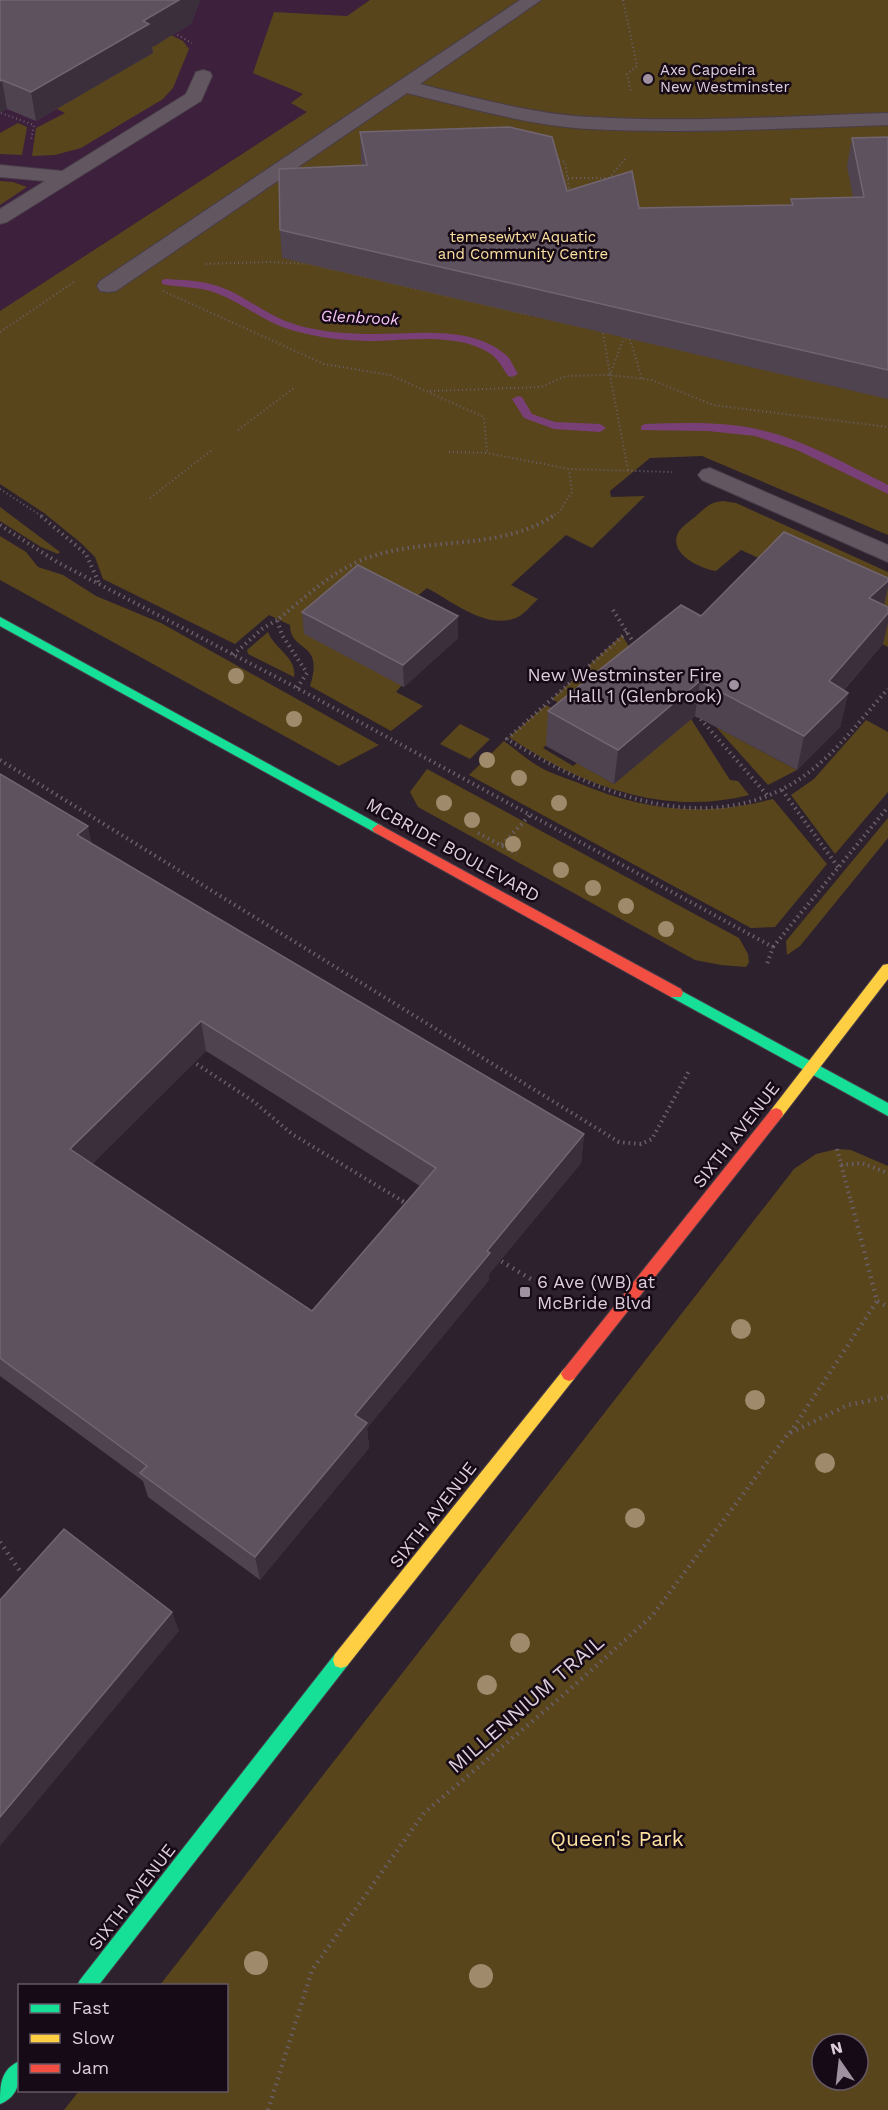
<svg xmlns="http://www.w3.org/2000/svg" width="888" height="2110" font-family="'Work Sans',sans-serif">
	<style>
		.built { fill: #3c203c }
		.green { fill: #58451c; fill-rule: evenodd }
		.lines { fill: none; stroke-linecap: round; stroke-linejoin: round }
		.stream { fill: #794077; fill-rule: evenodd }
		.lane-casing { stroke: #4a3d4a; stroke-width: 2 }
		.fast-casing { stroke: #4a3d4a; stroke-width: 2 }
		.slow-casing { stroke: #4a3d4a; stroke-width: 2 }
		.jam-casing { stroke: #4a3d4a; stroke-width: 2 }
		.path-far2 { stroke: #6a5f69; stroke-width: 2; stroke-dasharray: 1 3; stroke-linecap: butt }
		.path-far1 { stroke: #6a5f69; stroke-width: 4; stroke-dasharray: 1.5 4; stroke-linecap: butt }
		.path { stroke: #6a5f69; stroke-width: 4.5; stroke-dasharray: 1.5 5; stroke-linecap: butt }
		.lane { fill: #625761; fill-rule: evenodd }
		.fast { fill: #16e098; fill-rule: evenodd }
		.slow { fill: #ffcf43; fill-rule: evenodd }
		.jam { fill: #f24e42; fill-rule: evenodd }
		.tree { fill: #9f8a6c }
		.wall { fill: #4f434f; fill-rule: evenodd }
		.shaded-wall { fill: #3b2f3b }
		.building { fill: #5e525e; stroke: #726572; stroke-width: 1.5; fill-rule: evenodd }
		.poi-dot { fill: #a091a0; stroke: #150a15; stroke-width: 2 }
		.labels { text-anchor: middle; stroke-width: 5; stroke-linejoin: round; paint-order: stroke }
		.far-poi-label { font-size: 15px; fill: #decddd; stroke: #150a15; text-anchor: start }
		.far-park-label { font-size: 15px; fill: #fbe09f; stroke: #150a15 }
		.far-water-label { font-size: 16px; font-style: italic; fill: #f9c4f6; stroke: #150a15 }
		.poi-label { font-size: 18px; fill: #decddd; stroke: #150a15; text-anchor: end }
		.street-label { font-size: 18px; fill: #decddd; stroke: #150a15 }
		.near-street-label { font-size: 21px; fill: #decddd; stroke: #150a15 }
		.near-park-label { font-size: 21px; fill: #fbe09f; stroke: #150a15 }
	</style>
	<rect width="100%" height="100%" fill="#2e212e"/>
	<!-- built -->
	<polygon class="built" points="0,0 372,0 326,101 0,316"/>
	<!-- green -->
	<g class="green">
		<path d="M370,0H888V535L702,456L650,458L610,491L611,497L645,496L592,548L566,535L511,585L538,599C531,605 524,615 516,618C486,630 452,601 427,588L402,609V685L396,692L423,706L391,731L310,686C325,640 290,653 290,625L269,615L235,644L103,579L95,557L81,543L44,513L0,484V311L307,112L291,103L303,94L253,73L274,12L347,16Z"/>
		<polygon points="130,35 155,46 171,35 183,41 189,49 173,88 163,99 81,148 55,155 32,156 36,128 65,113 57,109"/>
		<polygon points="18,123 27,127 22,155 0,154 0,133"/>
		<polygon points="0,181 13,182 27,187 0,205"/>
		<path d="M723,501L736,503L888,572V647L861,633L881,614L741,550L716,571C701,569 668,554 678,533C681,527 690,521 695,517C705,508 710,502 723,501Z"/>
		<polygon points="0,507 60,552 58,554 41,547 0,521"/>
		<polygon points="0,536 26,552 38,567 63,575 96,596 161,623 379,745 339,766 0,580"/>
		<path d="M268,632C275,650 297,657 294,677L248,654L247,650Z"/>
		<polygon points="622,635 643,670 581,717 552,699"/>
		<path d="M546,705L575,721L543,748L573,766L577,763L614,784L691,719L730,780L738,781L749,795C664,817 579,785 509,737Z"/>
		<polygon points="866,720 888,732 888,792 835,854 791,795 814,779"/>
		<polygon points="460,724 490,739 470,759 440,744"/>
		<polygon points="716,727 797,770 768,785"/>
		<path d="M504,741C515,749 526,759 538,766C549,773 563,777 576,782C643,811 701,817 773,799L827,864L775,927L751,928L469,775Z"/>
		<polygon points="427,769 739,938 748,954 749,962 746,967 721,965 695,960 418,807 410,792"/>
		<polygon points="888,818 888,838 800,946 787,955 786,941"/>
		<path d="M837,1149L851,1150L888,1166V2110H64L79,2091L226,2090V1986L160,1985L794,1169L816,1154ZM822,2044H858V2080H822Z"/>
	</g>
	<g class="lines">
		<!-- stream -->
		<g class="stream">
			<path d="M166,279C187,280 209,281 228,290C252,301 271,318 297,325C321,332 348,334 374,334C415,334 472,325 506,355C511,359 514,368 518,374L512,377L508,376C501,365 497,356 484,350C453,334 409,340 376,341C351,341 326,339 303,333C267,326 248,305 216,293C199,286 180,288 162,284V280Z"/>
			<polygon points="518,396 522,397 532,414 555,422 600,424 606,428 600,432 554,429 524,418 512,399"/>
			<path d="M645,424C682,423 720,421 756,429C803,439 845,464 888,485V494L797,450L755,436L708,431L641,430V426Z"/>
		</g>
		<!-- lane casing -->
		<g class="lane-casing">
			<g id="lane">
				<path d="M520,0H541L420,84C475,98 533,114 590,117C689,123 789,116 888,113V125C789,128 690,134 591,129C531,126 466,107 407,93L116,291L108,292L100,291L97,286L100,281Z"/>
				<polygon points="203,70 210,72 212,76 201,101 7,222 0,224 0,209 45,181 0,177 0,165 62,171 186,94 196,72"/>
				<polygon points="710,468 888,545 888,562 702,480 698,475 702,470"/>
			</g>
		</g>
		<!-- fast casing -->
		<g class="fast-casing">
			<g id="fast">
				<polygon points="0,617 382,826 384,829 378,834 374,832 0,626"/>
				<polygon points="676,988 888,1103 888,1116 671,997 669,993 671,989"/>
				<polygon points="341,1652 347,1654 349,1660 347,1666 98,1986 77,1986 80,1980 335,1654"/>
				<path d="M20,2061C20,2079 20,2096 0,2104C0,2086 0,2069 20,2061Z"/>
			</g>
		</g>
		<!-- slow casing -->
		<g class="slow-casing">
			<g id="slow">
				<polygon points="888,964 888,979 781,1118 771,1118 769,1114 771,1110 883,965"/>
				<polygon points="569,1367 574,1369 577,1374 574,1379 347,1666 341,1668 335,1666 333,1660 335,1654 564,1369"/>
			</g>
		</g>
		<!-- jam casing -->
		<g class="jam-casing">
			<g id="jam">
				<polygon points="378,824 681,989 683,993 681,997 671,997 374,832 372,829"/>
				<polygon points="776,1108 781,1110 783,1114 781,1118 574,1379 569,1381 564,1379 561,1374 564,1369 771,1110"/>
			</g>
		</g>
		<!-- path-far2 -->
		<g class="path-far2">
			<polyline points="623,0 637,66 627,74 631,92"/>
			<polyline points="174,33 192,43"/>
			<polyline points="1,113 34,125 31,140"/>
			<polyline points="555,159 565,162 570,194"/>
			<polyline points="568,178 609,178"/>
			<polyline points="610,182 609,178 627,157"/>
			<polyline points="206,264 269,262 310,264 529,315"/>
			<polyline points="163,291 324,364 390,375 484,417 487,453"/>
			<polyline points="0,332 74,282"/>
			<polyline points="603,333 610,374"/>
			<polyline points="624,337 610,375 628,470"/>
			<polyline points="626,338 630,339 642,379"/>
			<polyline points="430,391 541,387 566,376 610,375 652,380 713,405 888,427"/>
			<polyline points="238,430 294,388"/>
			<polyline points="449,452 487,453 569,469 672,472"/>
			<polyline points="0,489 43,517"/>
			<polyline points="150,498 212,450"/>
			<polyline points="551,517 559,512 572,492 569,469"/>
		</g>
		<!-- path-far1 -->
		<g class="path-far1">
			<polyline points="41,516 86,554 99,583"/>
			<polyline points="0,525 57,562 297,688 773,947 767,964"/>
			<polyline points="613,610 635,645"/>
			<path d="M627,632L507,739C589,790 697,838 790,785C830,762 858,722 888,689"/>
			<polyline points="233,655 262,629 277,620"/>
			<path d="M297,688L307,673L282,635L277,620C305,598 333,570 367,558C427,536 497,552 553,516"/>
			<polyline points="697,715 767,795"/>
			<polyline points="0,760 619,1142 641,1144 652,1139 689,1071"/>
			<polyline points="782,790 838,867"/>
			<polyline points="478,833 517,854"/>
			<polyline points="502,845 530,815"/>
			<polyline points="773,947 888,807"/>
			<polyline points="192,1061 253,1101 292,1134 404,1202"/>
			<polyline points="837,1149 851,1202"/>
			<polyline points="841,1165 862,1163 888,1173"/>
		</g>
		<!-- path -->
		<g class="path">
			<polyline points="402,1201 410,1206"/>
			<polyline points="851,1201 877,1301 888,1307"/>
			<polyline points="496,1258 534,1281"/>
			<polyline points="790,1433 877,1301"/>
			<polyline points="0,1542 20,1571"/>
			<polyline points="268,2110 312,1970 424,1813 568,1691 652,1616 788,1434 848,1405 888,1397"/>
		</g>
		<!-- lane -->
		<use href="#lane" class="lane"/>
		<!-- fast -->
		<use href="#fast" class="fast"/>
		<!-- slow -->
		<use href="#slow" class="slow"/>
		<!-- jam -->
		<use href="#jam" class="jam"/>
	</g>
	<!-- trees -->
	<g class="tree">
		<circle cx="236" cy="676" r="8"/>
		<circle cx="294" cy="719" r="8"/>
		<circle cx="487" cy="760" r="8"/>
		<circle cx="519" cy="778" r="8"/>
		<circle cx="444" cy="803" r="8"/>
		<circle cx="559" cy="803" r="8"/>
		<circle cx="472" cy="820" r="8"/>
		<circle cx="513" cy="844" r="8"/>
		<circle cx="561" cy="870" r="8"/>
		<circle cx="593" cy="888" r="8"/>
		<circle cx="626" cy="906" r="8"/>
		<circle cx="666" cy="929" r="8"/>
		<circle cx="741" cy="1329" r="10"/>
		<circle cx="755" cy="1400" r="10"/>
		<circle cx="825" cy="1463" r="10"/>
		<circle cx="635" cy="1518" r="10"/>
		<circle cx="520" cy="1643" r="10"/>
		<circle cx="487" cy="1685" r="10"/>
		<circle cx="256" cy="1963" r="12"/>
		<circle cx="481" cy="1976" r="12"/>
	</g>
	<!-- wall -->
	<g class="wall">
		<polygon points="0,0 200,0 191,24 152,47 153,53 36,121 7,109 0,113"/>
		<polygon points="360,132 567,191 639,208 790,205 791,199 853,197 847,166 852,138 888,137 888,399 282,258 280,230 362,165 361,159"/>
		<polygon points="888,578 888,587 884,605 883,644 844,690 848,693 840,727 797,770 695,716 614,784 546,746 548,711 701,616"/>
		<polygon points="302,612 458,616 458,638 404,687 304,634"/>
		<path d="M0,774L92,844L584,1134L581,1163L489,1274V1280L367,1428L369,1448L260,1580L148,1497L143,1481L0,1376ZM206,1051L420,1186L312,1311L92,1164Z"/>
	</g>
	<!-- shaded-wall -->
	<g class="shaded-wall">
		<polygon points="179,0 200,0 191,24 152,47 153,53 36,121 31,92 143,21"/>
		<polygon points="2,80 7,109 0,113 0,81"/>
		<polygon points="888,581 888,587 882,614 869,598"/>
		<polygon points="888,613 888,623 883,644 822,715 829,681"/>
		<polygon points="458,616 458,638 404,687 403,665"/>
		<polygon points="700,681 695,716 614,784 618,750"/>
		<polygon points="848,693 840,727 797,770 804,736"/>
		<polygon points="88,826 95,858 77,835"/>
		<polygon points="201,1021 206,1051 78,1178 70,1149"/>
		<polygon points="584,1134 581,1163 489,1274 489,1280 367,1428 369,1448 260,1580 255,1557 355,1415 487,1251"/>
		<polygon points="172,1612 179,1631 0,1846 0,1817"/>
	</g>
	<!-- building -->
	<g class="building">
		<polygon points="0,0 179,0 143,21 149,24 31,92 2,80 0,81"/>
		<polygon points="509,127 552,137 567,191 632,171 639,208 793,205 791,199 864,197 852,138 888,137 888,370 280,230 279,169 367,165 360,132"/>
		<polygon points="784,532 888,578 888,581 869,598 888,607 888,613 829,681 848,693 804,736 700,681 618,750 548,711 681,605 701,616"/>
		<polygon points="358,565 458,616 403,665 302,612"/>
		<path d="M0,774L88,826L77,835L584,1134L487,1251L490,1253L355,1415L367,1423L255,1557L140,1473L147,1466L0,1358ZM201,1021L436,1168L312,1311L70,1149Z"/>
		<polygon points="64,1529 172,1612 0,1817 0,1600"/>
	</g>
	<!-- markers -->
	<g class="poi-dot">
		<circle cx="648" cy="79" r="6"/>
		<circle cx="734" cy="685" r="6"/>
		<rect x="519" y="1286" width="12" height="12" rx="3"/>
	</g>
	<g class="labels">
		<!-- far-poi labels -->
		<g class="far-poi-label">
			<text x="660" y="75">Axe Capoeira<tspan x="660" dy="17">New Westminster</tspan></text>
		</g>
		<!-- far-park labels -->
		<g class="far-park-label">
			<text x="523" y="242">təməsew̓txʷ Aquatic<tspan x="523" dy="17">and Community Centre</tspan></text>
		</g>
		<!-- far-water labels -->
		<g class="far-water-label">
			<text transform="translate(360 317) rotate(3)" y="6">Glenbrook</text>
		</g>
		<!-- poi labels -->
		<g class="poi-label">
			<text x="722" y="681">New Westminster Fire<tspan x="722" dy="21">Hall 1 (Glenbrook)</tspan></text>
			<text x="537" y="1288" text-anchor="start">6 Ave (WB) at<tspan x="537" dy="21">McBride Blvd</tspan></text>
		</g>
		<!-- street labels -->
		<g class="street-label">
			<text transform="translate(453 850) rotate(29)" y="6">MCBRIDE BOULEVARD</text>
			<text transform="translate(736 1135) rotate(-52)" y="6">SIXTH AVENUE</text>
			<text transform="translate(433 1515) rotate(-52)" y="6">SIXTH AVENUE</text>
			<text transform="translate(132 1897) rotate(-52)" y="6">SIXTH AVENUE</text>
		</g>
		<!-- near-street labels -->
		<g class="near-street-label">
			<text transform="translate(526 1704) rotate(-41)" y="7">MILLENNIUM TRAIL</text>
		</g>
		<!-- near-park labels -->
		<g class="near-park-label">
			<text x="617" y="1846">Queen's Park</text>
		</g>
	</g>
	<!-- legend -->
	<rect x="18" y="1984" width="210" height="108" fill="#150a15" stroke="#655865" stroke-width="1.5"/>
	<rect x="30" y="2004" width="30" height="9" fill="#16e098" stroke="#655865" stroke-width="1.5"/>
	<text x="72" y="2014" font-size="18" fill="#decddd">Fast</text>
	<rect x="30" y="2034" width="30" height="9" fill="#ffcf43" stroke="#655865" stroke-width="1.5"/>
	<text x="72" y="2044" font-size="18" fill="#decddd">Slow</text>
	<rect x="30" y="2064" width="30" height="9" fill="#f24e42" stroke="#655865" stroke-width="1.5"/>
	<text x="72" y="2074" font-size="18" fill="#decddd">Jam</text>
	<!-- north arrow -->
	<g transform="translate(840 2062) rotate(346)"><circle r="28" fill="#150a15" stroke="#655865" stroke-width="1.5"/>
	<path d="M0-4.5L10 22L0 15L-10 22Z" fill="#a091a0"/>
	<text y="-9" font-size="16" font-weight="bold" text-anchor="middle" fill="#decddd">N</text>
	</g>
</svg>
